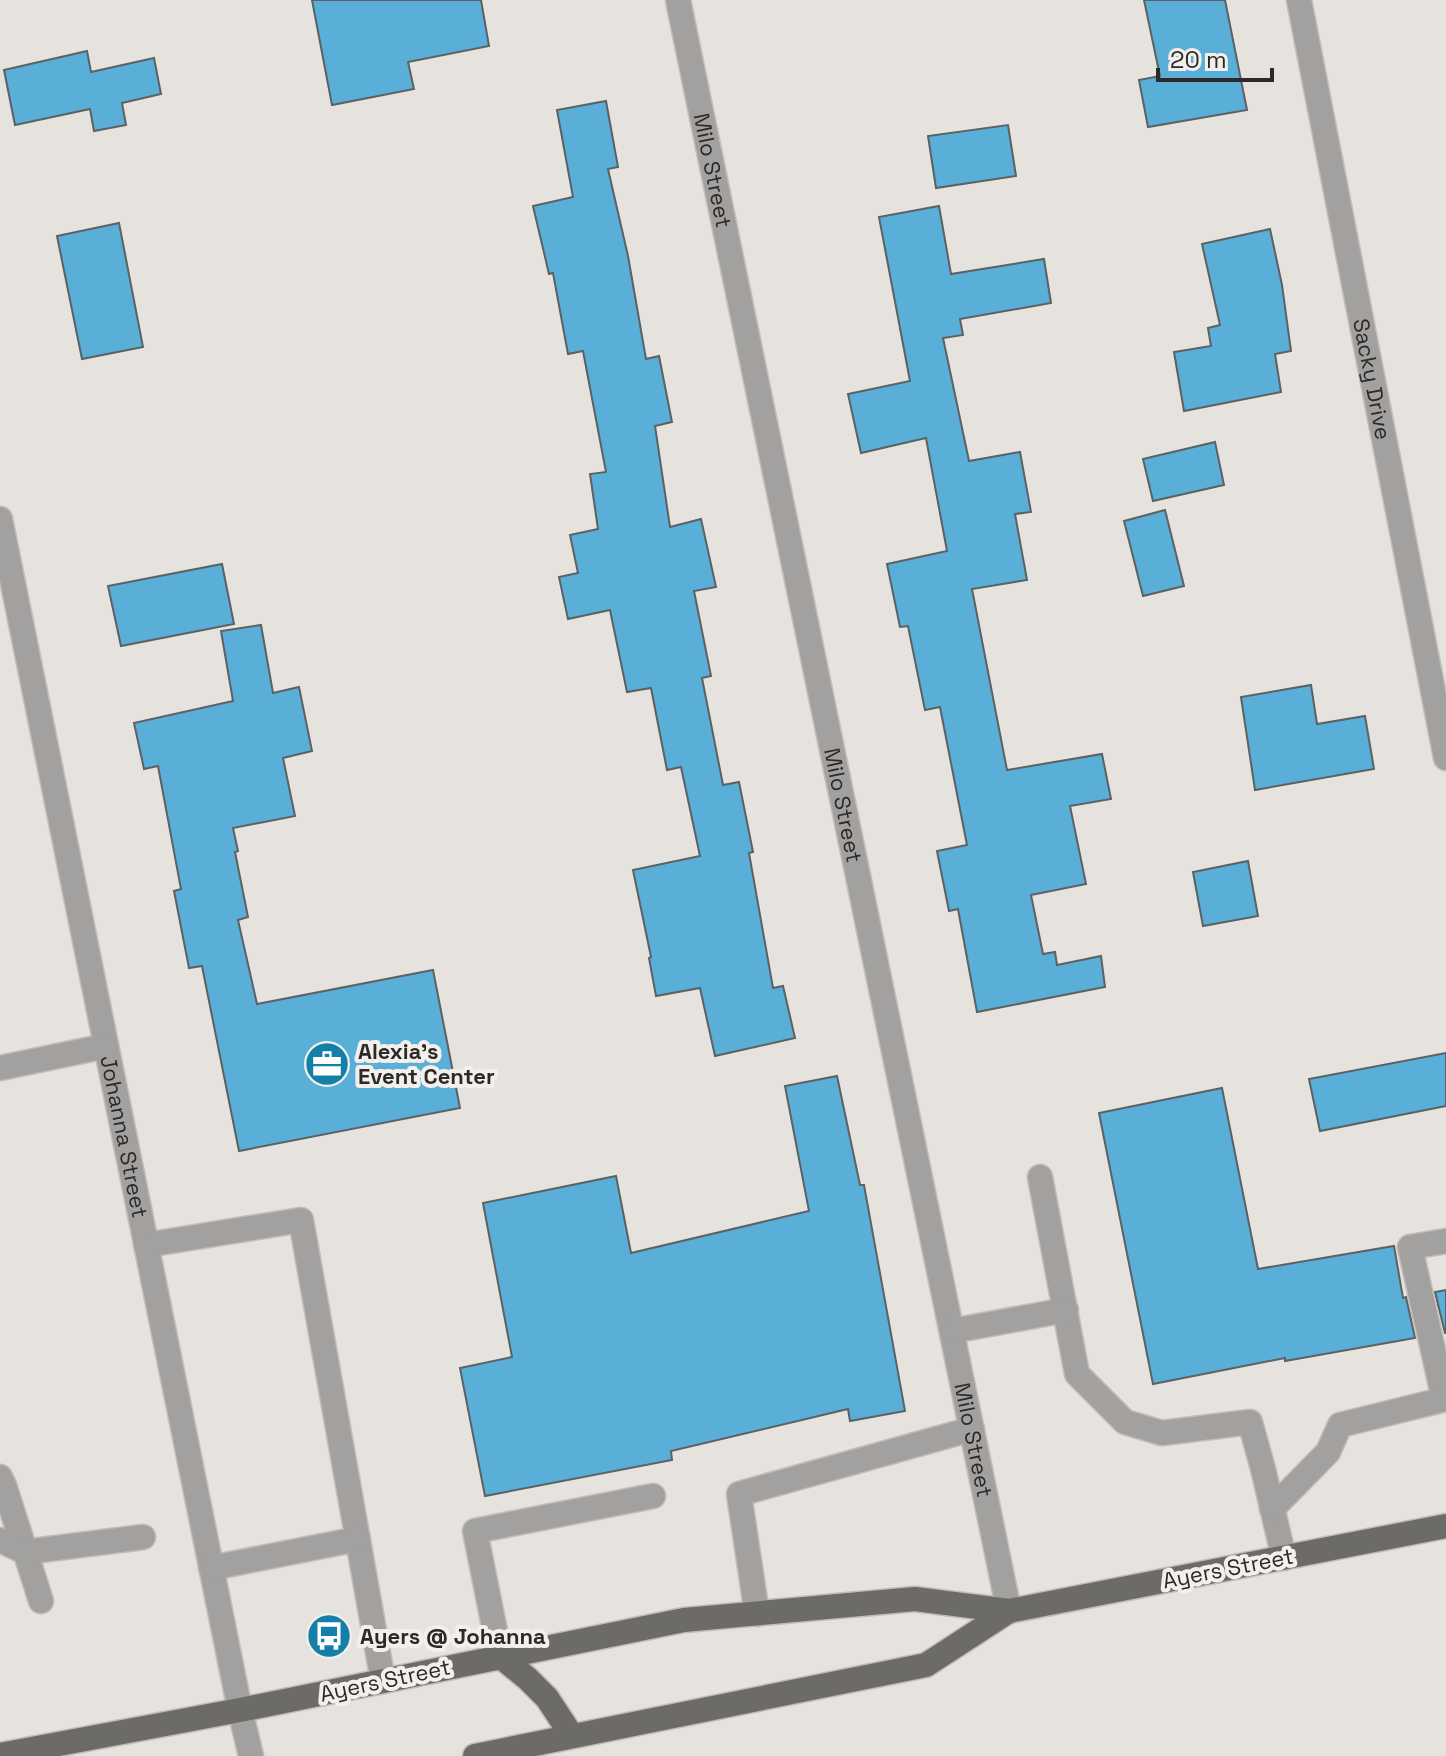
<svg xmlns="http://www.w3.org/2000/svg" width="1446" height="1756" font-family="'Space Grotesk',sans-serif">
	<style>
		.building { fill: #59afd7; stroke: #5c6163; stroke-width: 2 }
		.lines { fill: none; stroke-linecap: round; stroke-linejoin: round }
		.minor-casing { stroke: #c1bdba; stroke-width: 27 }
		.major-casing { stroke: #c1bdba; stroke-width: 27 }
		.minor { stroke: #a3a19f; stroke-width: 24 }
		.major { stroke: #6d6b68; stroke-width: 24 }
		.labels { text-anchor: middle; stroke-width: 8; stroke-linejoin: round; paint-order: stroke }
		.street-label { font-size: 22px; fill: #2b2a28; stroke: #f3efeb }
		.poi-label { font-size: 22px; font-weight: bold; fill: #2b2a28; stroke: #f3efeb; text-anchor: start }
	</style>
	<rect width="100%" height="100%" fill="#e6e2de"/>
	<!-- building -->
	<g class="building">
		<polygon points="312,0 481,0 489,46 408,62 414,89 332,105"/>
		<polygon points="1144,0 1225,0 1247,110 1148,127 1139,80 1160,76"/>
		<polygon points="87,51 91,72 154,58 161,94 122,103 126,125 94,131 90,109 15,125 4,70"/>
		<polygon points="606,101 618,167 608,169 628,256 646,359 659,356 672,422 655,426 670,527 701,519 716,587 694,591 711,676 702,678 723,785 739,782 753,852 749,853 773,988 783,986 795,1038 715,1056 700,988 656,996 649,958 651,957 633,870 700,856 681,767 667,770 651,688 627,692 610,610 568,619 559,577 578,573 570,535 598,529 590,474 606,472 583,351 568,354 553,273 549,274 533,206 573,197 557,110"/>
		<polygon points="1008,125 1016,176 936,188 928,136"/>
		<polygon points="939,206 951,274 1044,259 1051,303 960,319 963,335 943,338 969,461 1020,452 1031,512 1015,514 1027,580 972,589 1007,770 1102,754 1111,799 1070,806 1086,884 1031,895 1043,954 1055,952 1057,965 1101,956 1105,987 977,1012 958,909 949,911 937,851 967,845 940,707 925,710 908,626 900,627 887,564 947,551 926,438 861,453 848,394 910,381 879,217"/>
		<polygon points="119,223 143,347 82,359 57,236"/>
		<polygon points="1270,229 1282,285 1291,351 1275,354 1281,392 1184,411 1174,352 1211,346 1208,328 1220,325 1202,244"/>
		<polygon points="1215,442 1224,485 1153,501 1143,459"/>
		<polygon points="1165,510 1184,586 1143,596 1124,521"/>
		<polygon points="222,564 234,624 121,646 108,586"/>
		<polygon points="261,625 273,693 299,687 312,751 283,758 295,816 233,828 238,851 235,852 248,917 238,920 257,1004 433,970 460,1108 239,1151 202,966 189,968 174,891 181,889 158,766 144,769 134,723 233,701 221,631"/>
		<polygon points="1311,685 1317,724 1365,716 1374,769 1255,790 1241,697"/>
		<polygon points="1248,861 1258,916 1203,926 1193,872"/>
		<polygon points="1446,1053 1446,1106 1320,1131 1309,1079"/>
		<polygon points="837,1076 860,1185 864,1185 905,1411 850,1421 848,1409 671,1451 672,1460 485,1496 460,1368 512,1357 483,1203 616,1176 631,1253 809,1211 785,1086"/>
		<polygon points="1222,1088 1258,1269 1394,1246 1403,1298 1406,1297 1415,1338 1285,1361 1285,1358 1153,1384 1099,1113"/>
		<polygon points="1446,1290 1446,1333 1445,1333 1435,1292"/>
	</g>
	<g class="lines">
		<!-- minor casing -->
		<g class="minor-casing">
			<g id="minor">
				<path id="s1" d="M678,0L1009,1611"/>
				<path id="s2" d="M1299,0L1446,758"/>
				<path id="s3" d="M0,519L240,1710L251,1756"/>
				<polyline points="0,1068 106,1046"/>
				<polyline points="1040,1177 1077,1374 1125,1422 1162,1433 1250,1422 1263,1469 1284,1558"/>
				<polyline points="146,1245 301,1220 383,1681"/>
				<polyline points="952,1331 1066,1310"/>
				<polyline points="1444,1399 1410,1247 1446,1241"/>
				<polyline points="0,1477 4,1485 41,1601"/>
				<polyline points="1272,1509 1328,1452 1340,1425 1446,1399"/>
				<polyline points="0,1540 25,1552 143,1537"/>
				<polyline points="211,1568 358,1539"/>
				<polyline points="757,1614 739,1494 972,1429"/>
				<polyline points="500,1656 475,1531 653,1496"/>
			</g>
		</g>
		<!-- major casing -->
		<g class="major-casing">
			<g id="major">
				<polyline points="500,1656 528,1679 547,1698 572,1736"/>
				<polyline points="0,1755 240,1710 684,1620 915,1599 1009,1611 1446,1526"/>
				<polyline points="475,1756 926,1665 1009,1611"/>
			</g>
		</g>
		<!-- minor -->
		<use href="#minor" class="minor"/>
		<!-- major -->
		<use href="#major" class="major"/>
	</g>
	<!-- icons -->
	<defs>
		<g id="office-disc" transform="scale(2.3)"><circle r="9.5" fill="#1480a9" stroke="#f3efeb"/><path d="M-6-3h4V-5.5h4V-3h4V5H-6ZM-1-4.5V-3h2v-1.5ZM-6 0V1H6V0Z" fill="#fff"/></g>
		<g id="bus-disc" transform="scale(2.3)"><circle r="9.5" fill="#1480a9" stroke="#f3efeb"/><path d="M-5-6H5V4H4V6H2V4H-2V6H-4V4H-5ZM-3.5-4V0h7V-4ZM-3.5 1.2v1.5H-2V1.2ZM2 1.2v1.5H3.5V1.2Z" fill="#fff"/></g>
	</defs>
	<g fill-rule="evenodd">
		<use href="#office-disc" x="327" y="1064"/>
		<use href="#bus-disc" x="329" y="1636"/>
	</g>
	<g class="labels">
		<!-- street labels -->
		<g class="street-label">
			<text dy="8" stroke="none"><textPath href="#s1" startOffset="174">Milo Street</textPath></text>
			<text dy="8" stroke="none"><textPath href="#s2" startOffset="386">Sacky Drive</textPath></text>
			<text dy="8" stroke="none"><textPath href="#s1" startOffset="822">Milo Street</textPath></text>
			<text dy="8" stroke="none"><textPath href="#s3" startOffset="630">Johanna Street</textPath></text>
			<text dy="8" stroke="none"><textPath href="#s1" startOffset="1470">Milo Street</textPath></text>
			<text transform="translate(1228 1568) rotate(-11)" y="8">Ayers Street</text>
			<text transform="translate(385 1680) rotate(-12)" y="8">Ayers Street</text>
		</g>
		<!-- poi labels -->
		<g class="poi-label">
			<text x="358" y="1059">Alexia’s<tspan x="358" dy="25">Event Center</tspan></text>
			<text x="360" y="1644">Ayers @ Johanna</text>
		</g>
	</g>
	<!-- scale -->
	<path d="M1158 68v12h114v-12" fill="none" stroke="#2b2a28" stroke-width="4"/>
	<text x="1170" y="68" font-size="24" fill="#2b2a28" stroke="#f3efeb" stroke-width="6" paint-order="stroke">20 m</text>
</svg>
